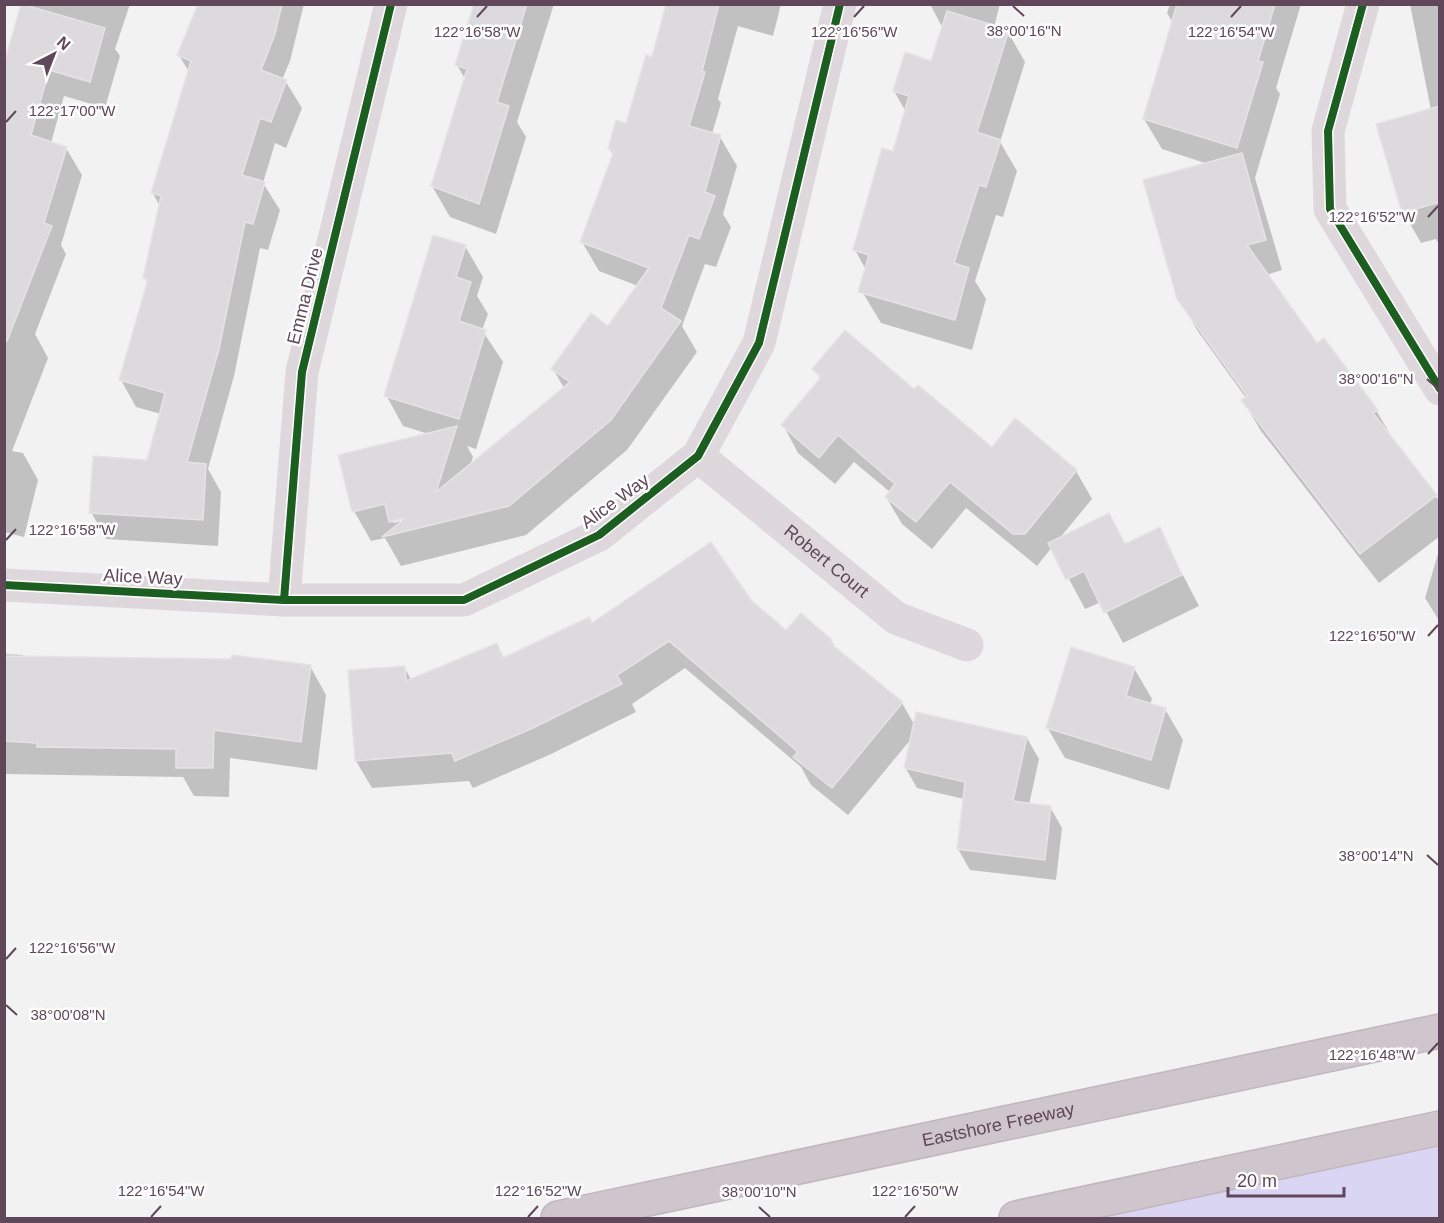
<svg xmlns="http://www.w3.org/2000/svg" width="1444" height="1223" font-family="Helvetica,sans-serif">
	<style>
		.green { fill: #dad5f3 }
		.shadow { fill: #0003; fill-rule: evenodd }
		.building { fill: #dddadd; stroke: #e5e3e4; stroke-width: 1.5 }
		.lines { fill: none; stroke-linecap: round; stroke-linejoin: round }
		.motorway-casing { stroke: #c2b6be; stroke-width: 36 }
		.minor { stroke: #ded8dd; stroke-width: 33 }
		.motorway { stroke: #cfc5cd; stroke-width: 33 }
		.cycleway-casing { stroke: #fff; stroke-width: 11 }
		.cycleway { stroke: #1b5e20; stroke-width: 8 }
		.ticks { fill: none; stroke: #604759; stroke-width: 2 }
		.labels { text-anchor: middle; stroke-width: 5; stroke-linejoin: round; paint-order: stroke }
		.street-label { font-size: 18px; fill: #604759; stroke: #fff }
		.ticks-label { font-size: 15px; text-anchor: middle; fill: #604759; stroke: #fff; stroke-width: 5; stroke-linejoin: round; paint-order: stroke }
	</style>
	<rect width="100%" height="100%" fill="#f2f2f2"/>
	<!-- green -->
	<polygon class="green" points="1439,1128 1439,1218 1016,1218"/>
	<!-- shadow -->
	<g class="shadow">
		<polygon points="23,4 130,4 115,49 120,56 105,108 64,96 51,143 66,148 82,175 61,245 66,254 35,334 48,358 12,451 23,453 38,480 24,537 4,532 4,69"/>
		<polygon points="199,4 304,4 290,61 282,80 286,82 302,108 286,148 275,143 263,183 280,210 268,250 260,248 234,376 208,469 221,492 218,546 106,539 91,512 148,461 161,414 136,407 121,380 148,284 145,278 160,206 152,192 189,72 179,55"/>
		<polygon points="475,4 554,4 517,122 526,137 496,234 450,217 432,186 465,79 457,65"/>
		<path d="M667,4H781L773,36L738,26L718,99L721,103L712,134L720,137L737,166L723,214L731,227L716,267L705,264L682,326L697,352L627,450L526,535L401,566L385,538L371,541L354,511L429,434L403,426L386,395L465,246L483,277L477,296L488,314L482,330L503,362L476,449L467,446L473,457L470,466L564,388L553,369L609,328L638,286L599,271L582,242L613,155L610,149L627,125L653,59ZM412,515L413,518L393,523V519Z"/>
		<polygon points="930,4 1000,4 994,27 1008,32 1025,62 1000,142 1017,171 1003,217 996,215 975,281 986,299 972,350 881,323 863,293 866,270 855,250 894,152 906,112 894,91 932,63 944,25 941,25"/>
		<polygon points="1170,4 1301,4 1276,88 1280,94 1255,178 1282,270 1266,275 1317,345 1376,410 1394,441 1440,502 1440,536 1379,583 1261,431 1243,401 1246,398 1197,330 1179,298 1208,164 1162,149 1144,119 1173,23 1167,13"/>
		<polygon points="1410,4 1440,4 1440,246 1436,239 1421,243 1404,213 1378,125 1431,110"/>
		<polygon points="814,369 915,391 992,449 1015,420 1076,471 1092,499 1059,539 1109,515 1126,545 1159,529 1199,606 1123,643 1101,602 1085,609 1052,547 1037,566 966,508 932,549 902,524 886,497 890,492 854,462 835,484 798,453 783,425 821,380"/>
		<polygon points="1440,547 1440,622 1425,598"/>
		<polygon points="750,602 786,633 831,641 837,650 902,703 915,726 1027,738 1039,759 1029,805 1050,807 1062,828 1056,880 970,870 958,849 964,799 917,788 905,767 912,738 848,815 811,785 801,767 685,668 632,704 636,712 549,755 473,788 469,781 372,788 356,761 404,667 412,681 496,645 505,659 592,625"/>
		<polygon points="4,654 23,655 24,658 310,666 326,695 317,770 230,758 229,797 194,796 183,777 4,774"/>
		<polygon points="1134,668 1152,699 1150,705 1165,709 1183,740 1169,790 1065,758 1047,727"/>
	</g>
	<!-- building -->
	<g class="building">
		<polygon points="21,4 105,28 90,82 49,70 31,135 67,147 44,223 52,226 7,341 4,341 4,64"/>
		<polygon points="198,4 282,4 275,34 261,70 287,80 271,122 260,118 242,175 265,182 253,224 245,222 219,349 187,462 206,464 203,520 89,513 93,456 147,460 165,393 119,380 148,279 143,278 161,196 151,193 191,61 177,55"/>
		<polygon points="474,4 527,4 497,102 509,106 479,204 431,186 467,69 455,65"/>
		<polygon points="666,4 719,4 702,71 705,72 689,126 721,135 705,192 715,196 699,239 689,235 661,308 681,321 611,420 509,506 382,537 405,518 389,522 385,504 352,512 338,455 457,426 436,492 570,382 551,369 591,313 608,326 649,268 580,242 614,151 608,149 616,120 626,123 646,55 652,57"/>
		<polygon points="1177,4 1275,4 1258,61 1263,62 1237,148 1143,119"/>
		<polygon points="947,11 1009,30 977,132 1001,140 986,187 979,185 954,263 969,268 955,320 858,292 869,255 853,250 882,148 893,151 909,96 893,91 905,52 931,61"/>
		<polygon points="1440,106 1440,202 1402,213 1376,124"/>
		<polygon points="1242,153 1266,240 1247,245 1317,343 1324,338 1378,410 1373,413 1437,495 1360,554 1241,400 1247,396 1177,299 1143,180"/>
		<polygon points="433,235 466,245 456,277 471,282 459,321 486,330 459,419 384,396"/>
		<polygon points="845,330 914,389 918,385 992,447 1015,418 1077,470 1025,534 1013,534 950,482 916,522 885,497 895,484 838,435 819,458 781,425 821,377 812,369"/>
		<polygon points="1109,513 1125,544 1160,527 1182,575 1104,613 1084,571 1066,580 1048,543"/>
		<polygon points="711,542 752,601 786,630 801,613 832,640 830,643 903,702 832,788 793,757 798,752 669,641 617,675 622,684 533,728 455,761 452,753 355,761 348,670 405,666 406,681 497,643 503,658 589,617 592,623"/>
		<polygon points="1071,647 1135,667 1126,696 1166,708 1151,760 1046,728"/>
		<polygon points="232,655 311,665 301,742 214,730 213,768 176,768 176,749 37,747 37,743 4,741 4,656 231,659"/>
		<polygon points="916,712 1027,737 1013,801 1051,806 1045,860 957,849 965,782 904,768"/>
	</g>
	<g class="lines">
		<!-- motorway casing -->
		<g class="motorway-casing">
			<g id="motorway">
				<path id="s2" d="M558,1218L1440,1031"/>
				<polyline points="1016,1218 1440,1128"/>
			</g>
		</g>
		<!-- minor -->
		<g class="minor">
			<polyline points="1363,4 1328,131 1330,209 1440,389"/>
			<path id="s1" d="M698,456L896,618L967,645"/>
			<polyline points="4,585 284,600 464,600 599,535 698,456 759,343 840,4"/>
			<polyline points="284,600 302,372 391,4"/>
		</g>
		<!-- motorway -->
		<use href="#motorway" class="motorway"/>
		<!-- cycleway casing -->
		<g class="cycleway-casing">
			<g id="cycleway">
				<polyline points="1363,4 1328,131 1330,209 1440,389"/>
				<polyline points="4,585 284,600 464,600 599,535 698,456 759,343 840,4"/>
				<polyline points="284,600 302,372 391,4"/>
			</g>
		</g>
		<!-- cycleway -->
		<use href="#cycleway" class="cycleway"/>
	</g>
	<!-- ticks -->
	<path class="ticks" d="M1013,6L1024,16M477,17L487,6M854,17L864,6M1231,17L1241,6M6,122L16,111M1428,217L1438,206M1427,379L1438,389M6,540L16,529M1428,636L1438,625M1427,855L1438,865M6,959L16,948M6,1005L17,1015M1428,1054L1438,1043M759,1207L770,1217M151,1217L161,1206M528,1217L538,1206M905,1217L915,1206"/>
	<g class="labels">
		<!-- street labels -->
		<g class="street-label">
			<text transform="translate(305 296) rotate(-76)" y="6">Emma Drive</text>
			<text transform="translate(615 501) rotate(-36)" y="6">Alice Way</text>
			<text dy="6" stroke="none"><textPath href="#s1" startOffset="166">Robert Court</textPath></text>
			<text transform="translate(143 577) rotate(3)" y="6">Alice Way</text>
			<text dy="6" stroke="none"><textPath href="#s2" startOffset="450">Eastshore Freeway</textPath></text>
		</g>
	</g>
	<g class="ticks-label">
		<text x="1024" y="36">38°00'16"N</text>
		<text x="477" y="37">122°16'58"W</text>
		<text x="854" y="37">122°16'56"W</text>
		<text x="1231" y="37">122°16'54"W</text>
		<text x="72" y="116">122°17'00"W</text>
		<text x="1372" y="222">122°16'52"W</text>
		<text x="1376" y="384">38°00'16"N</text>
		<text x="72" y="535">122°16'58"W</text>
		<text x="1372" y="641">122°16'50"W</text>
		<text x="1376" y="861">38°00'14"N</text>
		<text x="72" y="953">122°16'56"W</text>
		<text x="68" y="1020">38°00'08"N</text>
		<text x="1372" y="1060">122°16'48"W</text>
		<text x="161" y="1196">122°16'54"W</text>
		<text x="538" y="1196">122°16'52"W</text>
		<text x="915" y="1196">122°16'50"W</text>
		<text x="759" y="1197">38°00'10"N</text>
	</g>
	<!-- border -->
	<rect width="1444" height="1223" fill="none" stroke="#604759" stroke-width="12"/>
	<!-- north arrow -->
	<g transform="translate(54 54) rotate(42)" stroke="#ffffff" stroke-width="4.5" paint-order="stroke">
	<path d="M0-4.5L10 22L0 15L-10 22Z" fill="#604759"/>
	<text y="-9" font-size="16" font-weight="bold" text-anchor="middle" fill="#604759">N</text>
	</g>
	<!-- scale -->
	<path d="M1228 1187v9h116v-9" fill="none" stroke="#604759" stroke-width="3"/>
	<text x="1237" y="1187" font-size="18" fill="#604759" stroke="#ffffff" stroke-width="4.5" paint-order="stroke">20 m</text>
</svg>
